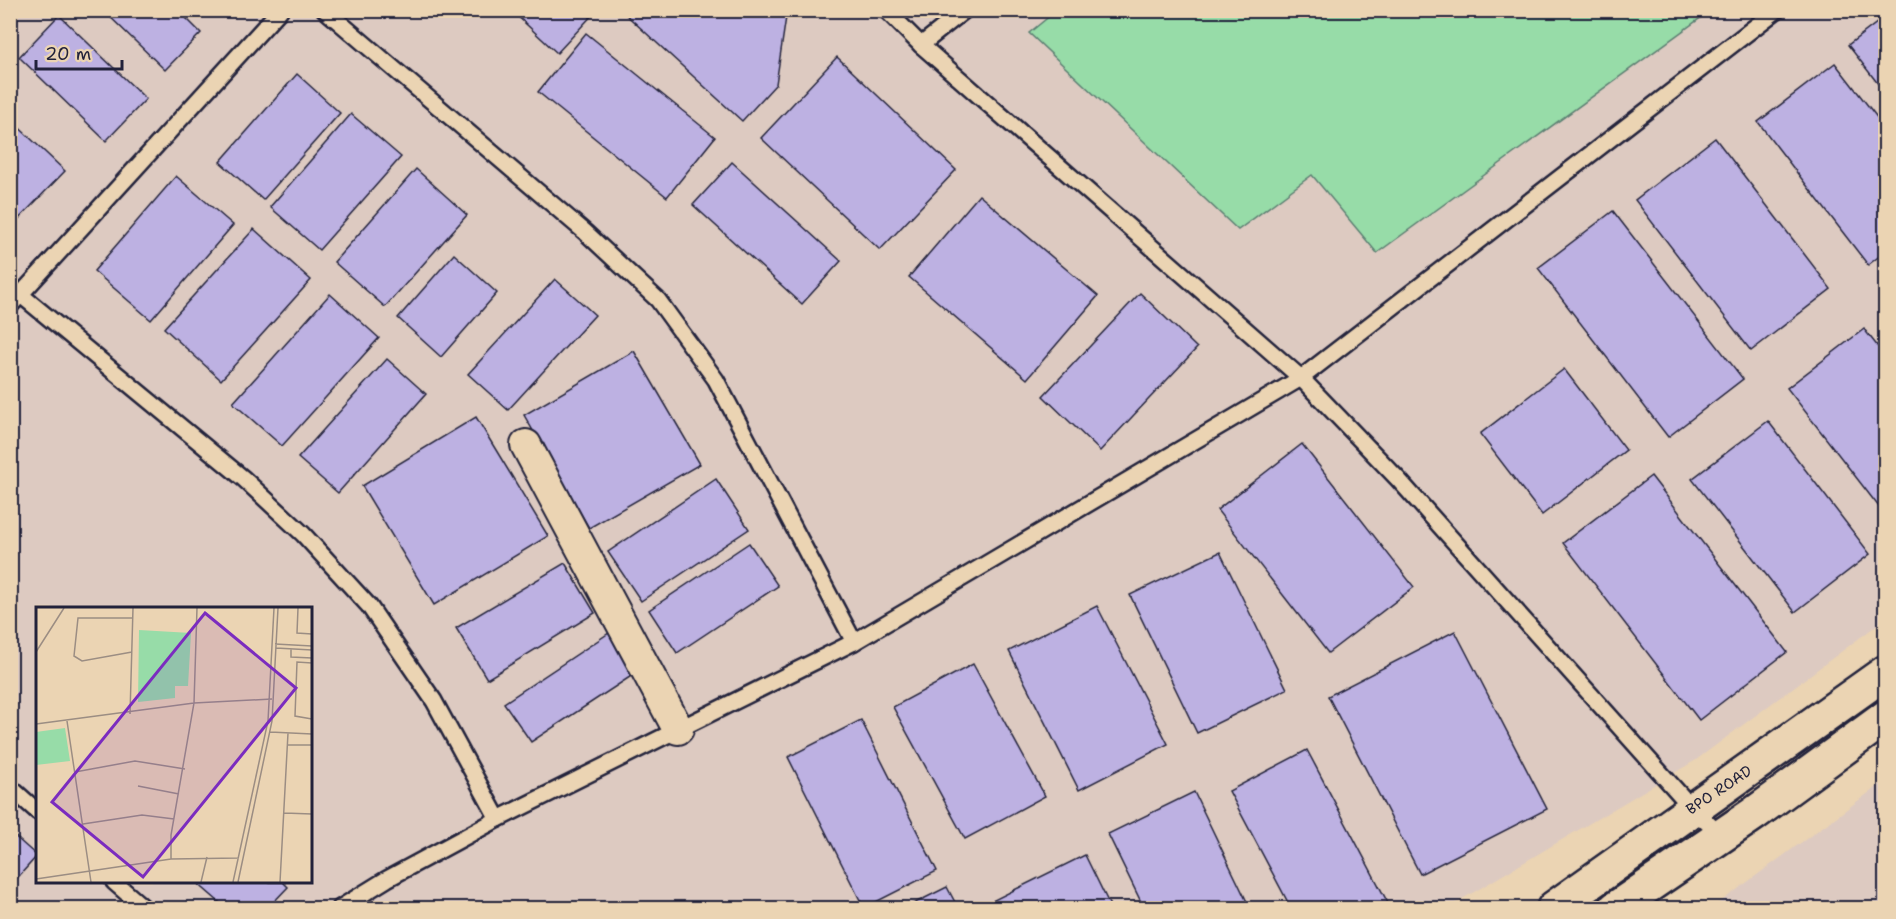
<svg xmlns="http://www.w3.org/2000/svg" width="1896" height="919" font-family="'Shantell Sans',sans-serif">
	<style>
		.built { fill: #ddcac1; fill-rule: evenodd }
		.green { fill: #97dca8; stroke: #5c7f72; stroke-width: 1.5 }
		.building { fill: #bdb1e2; stroke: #22223b; stroke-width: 1.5 }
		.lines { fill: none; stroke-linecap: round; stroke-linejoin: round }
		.lane-casing { stroke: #22223b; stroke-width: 20 }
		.street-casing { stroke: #22223b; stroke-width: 34 }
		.secondary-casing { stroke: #22223b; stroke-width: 38 }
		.lane { stroke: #ebd4b3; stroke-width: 15 }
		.street { stroke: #ebd4b3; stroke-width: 30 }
		.secondary { stroke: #ebd4b3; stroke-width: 33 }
		.labels { text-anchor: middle; stroke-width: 4.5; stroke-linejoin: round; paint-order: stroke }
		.street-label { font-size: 15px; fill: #22223b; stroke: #ebd4b3 }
		.inset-road { fill: none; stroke: #9b8d83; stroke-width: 1.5 }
		.view { fill: #7b2cbf; fill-opacity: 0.15; stroke: #7b2cbf; stroke-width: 3 }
		.inset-edge { fill: none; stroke: #22223b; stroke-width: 3 }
	</style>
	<rect width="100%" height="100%" fill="#ebd4b3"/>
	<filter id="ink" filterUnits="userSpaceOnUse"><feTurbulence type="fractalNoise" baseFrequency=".0167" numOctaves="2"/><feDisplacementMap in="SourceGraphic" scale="12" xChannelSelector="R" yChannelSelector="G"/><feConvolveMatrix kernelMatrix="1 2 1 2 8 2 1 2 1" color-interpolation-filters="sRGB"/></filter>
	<g filter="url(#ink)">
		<!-- built -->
		<g class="built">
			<path d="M10,11H1885V619L1696,760L1447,908H11ZM38,608H310V882H38Z"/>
			<polygon points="1885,781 1885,908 1712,908"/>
		</g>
		<!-- green -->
		<polygon class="green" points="1057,10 1710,10 1710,11 1377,253 1312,175 1238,230 1029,33"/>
		<!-- building -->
		<g class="building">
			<polygon points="103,10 178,10 201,33 165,70"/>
			<polygon points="511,10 597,10 557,53"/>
			<polygon points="621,10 780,10 786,17 776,84 742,121"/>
			<polygon points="59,15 146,99 106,141 19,57"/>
			<polygon points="1886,16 1886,94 1848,45"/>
			<polygon points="586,33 715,137 667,197 538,92"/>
			<polygon points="837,57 956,170 880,250 761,138"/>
			<polygon points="1835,63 1886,129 1886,251 1868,265 1758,122"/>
			<polygon points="297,74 340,113 263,200 220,162"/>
			<polygon points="351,114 401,157 319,250 270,207"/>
			<polygon points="10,119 65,171 10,228"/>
			<polygon points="1715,138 1831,289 1751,351 1635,200"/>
			<polygon points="732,162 841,261 802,304 693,205"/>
			<polygon points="416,169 467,215 385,307 334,262"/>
			<polygon points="176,176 233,225 151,320 94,271"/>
			<polygon points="979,195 1098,296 1027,379 909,277"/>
			<polygon points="1613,211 1743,379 1668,437 1538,268"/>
			<polygon points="254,229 311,280 221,380 164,328"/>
			<polygon points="454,254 497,293 441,357 398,318"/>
			<polygon points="555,279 595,315 508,410 468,374"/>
			<polygon points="1140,293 1197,348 1100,451 1043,396"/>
			<polygon points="330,294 379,338 282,446 233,403"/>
			<polygon points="1864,329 1886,357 1886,516 1787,388"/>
			<polygon points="634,351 700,464 589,528 524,415"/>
			<polygon points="387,359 426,394 338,493 298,458"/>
			<polygon points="1564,369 1626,450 1542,515 1480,434"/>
			<polygon points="476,417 548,536 434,605 362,486"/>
			<polygon points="1768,421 1870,554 1795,612 1692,479"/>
			<polygon points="1302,444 1414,587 1328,653 1217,510"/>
			<polygon points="1651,476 1787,652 1699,720 1563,543"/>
			<polygon points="716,479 749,529 641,601 608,552"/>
			<polygon points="749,543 778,586 677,653 649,610"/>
			<polygon points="1220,552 1287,689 1197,733 1130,595"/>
			<polygon points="565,563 595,613 487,679 456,628"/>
			<polygon points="1097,606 1168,744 1079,790 1009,651"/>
			<polygon points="612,631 639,671 531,742 504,703"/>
			<polygon points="1455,631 1547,809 1420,874 1328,696"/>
			<polygon points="973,664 1045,796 965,839 893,707"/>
			<polygon points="861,720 937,871 864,908 788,757"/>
			<polygon points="1307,750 1389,905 1383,908 1291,908 1229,791"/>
			<polygon points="1194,792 1250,908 1144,908 1108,834"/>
			<polygon points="10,832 37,856 10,886"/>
			<polygon points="1085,855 1111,908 996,908 992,901"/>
			<polygon points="196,882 283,882 288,887 268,908 226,908"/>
			<polygon points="947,887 958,908 905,908"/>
		</g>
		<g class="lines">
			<!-- lane casing -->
			<g class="lane-casing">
				<g id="lane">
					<polyline points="325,10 585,232 658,300 716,380 854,642"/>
					<polyline points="886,10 921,45 1301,378 1398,479 1692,808 1721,836"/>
					<polyline points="921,45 965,10"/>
					<polyline points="21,295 244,479 303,534 369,606 434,701 498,819"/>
					<polyline points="10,306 280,10"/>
					<polyline points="10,787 38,812"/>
					<polyline points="114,882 144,908"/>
					<polyline points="340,908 387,879 498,819 854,642 1301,378 1777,10"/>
				</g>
			</g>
			<!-- street casing -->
			<g class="street-casing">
				<polyline id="street" points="526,445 678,729"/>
			</g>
			<!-- secondary casing -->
			<g class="secondary-casing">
				<g id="secondary">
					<polyline points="1554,908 1886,672"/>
					<polyline points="1616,908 1755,813 1886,717"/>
				</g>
			</g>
			<!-- lane -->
			<use href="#lane" class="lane"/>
			<!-- street -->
			<use href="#street" class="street"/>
			<!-- secondary -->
			<use href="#secondary" class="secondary"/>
		</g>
	</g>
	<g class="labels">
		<!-- street labels -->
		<g class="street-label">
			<text transform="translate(1719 790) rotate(-34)" y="5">BPO ROAD</text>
		</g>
	</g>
	<!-- overview -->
	<g transform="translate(36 607)">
		<rect width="276" height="276" fill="#ebd4b3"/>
		<path d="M103,23L155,26L152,79H139V91L102,95ZM29,121L34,154L0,158V125Z" fill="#97dca8"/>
		<path class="inset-road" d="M262,1L261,26L276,27M239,37L276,39M240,41L276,43M255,42V50L276,51M0,45L28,1M96,45L46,54L38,49L42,11H97M276,56L261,55L259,109L276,112M94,107L97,1M31,114L55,275M0,117L158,96L236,92M234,125L276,127M251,138H276M39,165L99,154L149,162M102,179L143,187M248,206L276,207M47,217L106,208L138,212M135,252V228L158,96L161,1M0,272L135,252L203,251M165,275L171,250M197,275L232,114L238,1M202,275L236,114L242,1M244,275L252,126"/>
		<path class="view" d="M169,6L260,81L107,270L16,195Z"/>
		<rect width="276" height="276" class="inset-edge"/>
	</g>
	<!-- margin -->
	<rect width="1896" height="919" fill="none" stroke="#ebd4b3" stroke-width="36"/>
	<rect x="18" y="18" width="1860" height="883" fill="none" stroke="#22223b" stroke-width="2" filter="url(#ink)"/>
	<!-- scale -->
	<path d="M36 60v9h86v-9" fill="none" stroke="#22223b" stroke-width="3"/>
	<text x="45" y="60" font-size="18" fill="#22223b" stroke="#ebd4b3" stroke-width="4.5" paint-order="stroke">20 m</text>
</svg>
